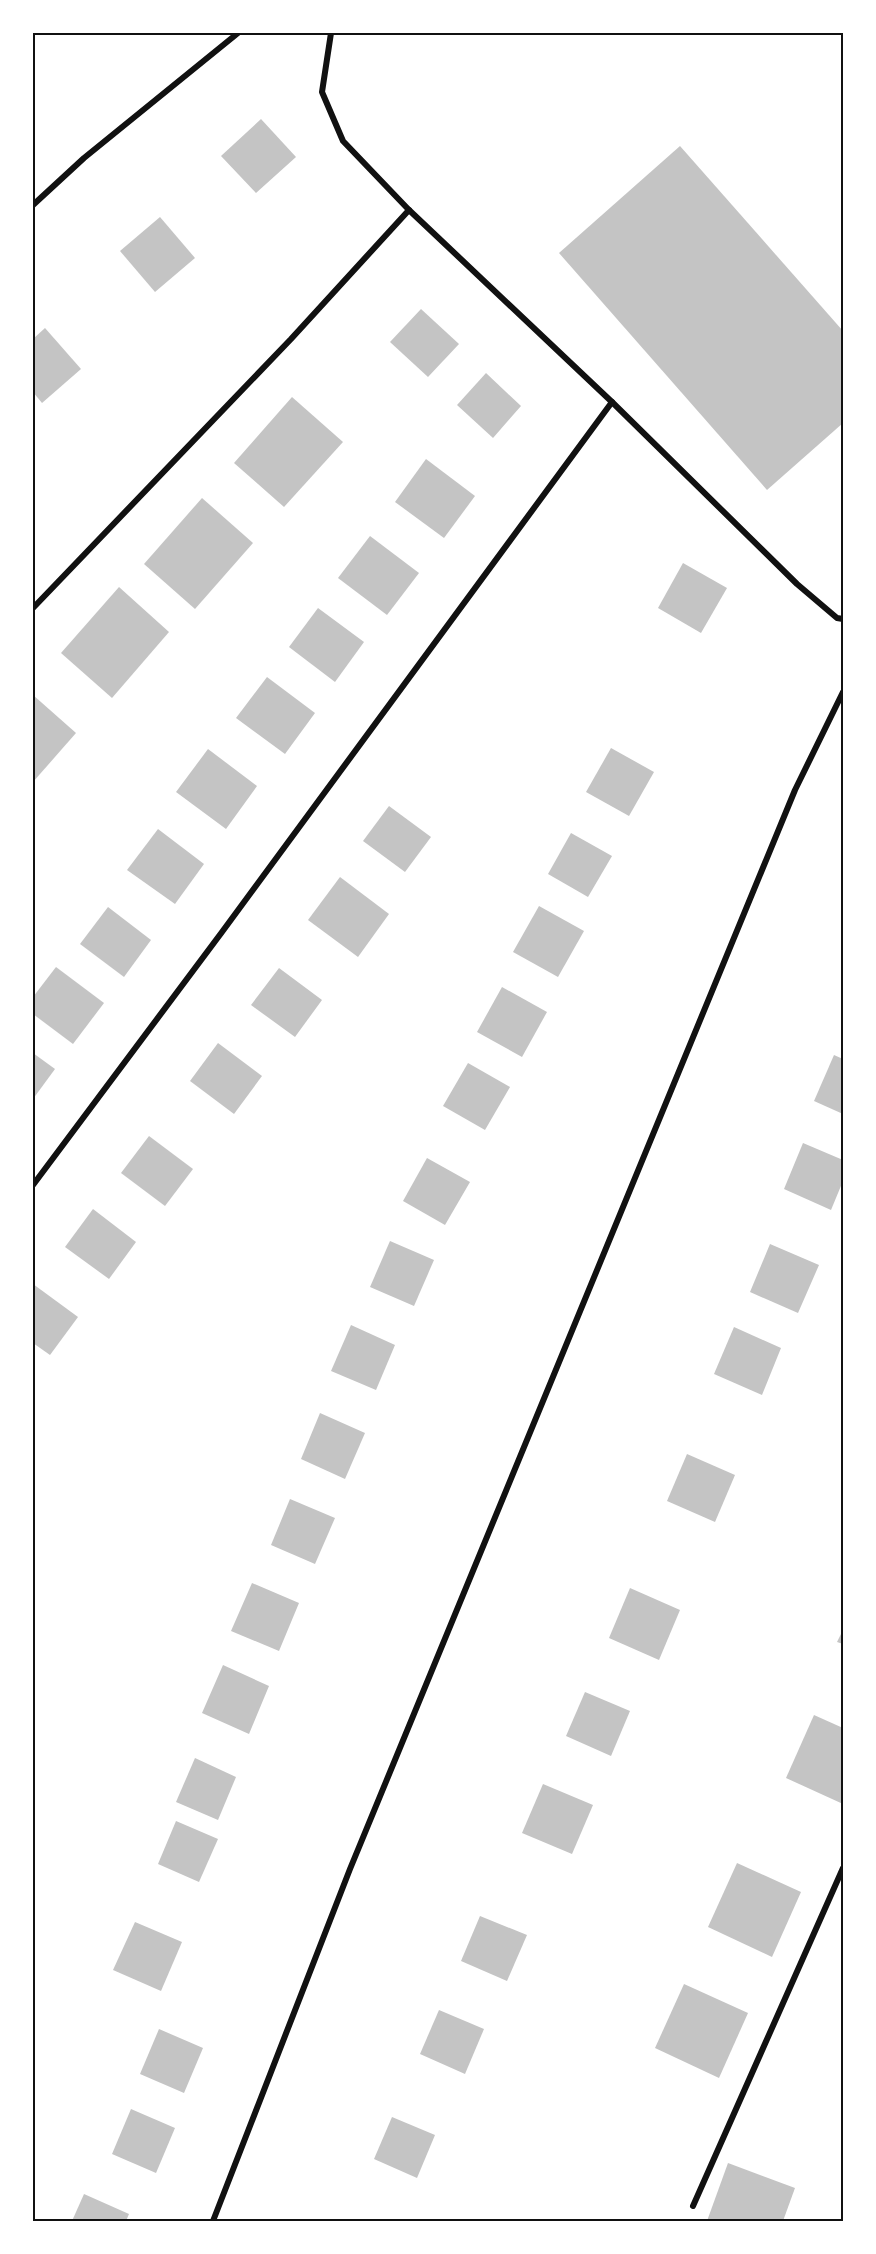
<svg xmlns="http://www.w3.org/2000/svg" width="876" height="2254" font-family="Overpass,sans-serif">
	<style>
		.building { fill: #c4c4c4 }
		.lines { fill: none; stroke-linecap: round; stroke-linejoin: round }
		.minor { stroke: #111; stroke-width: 6 }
		.neatline { fill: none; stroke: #111; stroke-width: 2 }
	</style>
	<rect width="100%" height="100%" fill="#fff"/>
	<!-- building -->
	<g class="building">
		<polygon points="261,119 296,157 256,193 221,156"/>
		<polygon points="680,146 843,331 843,423 767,490 559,253"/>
		<polygon points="160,217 195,258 155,292 120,251"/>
		<polygon points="421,309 459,344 428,377 390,342"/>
		<polygon points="45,328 81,369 42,403 33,392 33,339"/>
		<polygon points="486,373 521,406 493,438 457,405"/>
		<polygon points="292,397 343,442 284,507 234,463"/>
		<polygon points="426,459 475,496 444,538 395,502"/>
		<polygon points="202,498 253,543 195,609 144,564"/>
		<polygon points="370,536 419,573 387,615 338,578"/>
		<polygon points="683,563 727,588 701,633 658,608"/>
		<polygon points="119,587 169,632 112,698 61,653"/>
		<polygon points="318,608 364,642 335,682 289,647"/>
		<polygon points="267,677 315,713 285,754 236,718"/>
		<polygon points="33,695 76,733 33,782"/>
		<polygon points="611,748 654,772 629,816 586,792"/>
		<polygon points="208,749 257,786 226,829 176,792"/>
		<polygon points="389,806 431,837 405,872 363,841"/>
		<polygon points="158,829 204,864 175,904 127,870"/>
		<polygon points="571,833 612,856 588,897 548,874"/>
		<polygon points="340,877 389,914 358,957 308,920"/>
		<polygon points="539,906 584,931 558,977 513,952"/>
		<polygon points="108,907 151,940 124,977 80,944"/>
		<polygon points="56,967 104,1003 73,1044 33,1014 33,997"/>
		<polygon points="279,968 322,1000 295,1037 251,1005"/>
		<polygon points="502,987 547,1012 522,1057 477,1032"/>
		<polygon points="218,1043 262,1076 234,1114 190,1081"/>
		<polygon points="33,1053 55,1069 33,1099"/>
		<polygon points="834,1055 843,1059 843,1114 814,1101"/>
		<polygon points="468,1063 510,1087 485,1130 443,1106"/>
		<polygon points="149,1136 193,1169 165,1206 121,1173"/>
		<polygon points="803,1143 843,1160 843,1181 831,1210 784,1189"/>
		<polygon points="427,1158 470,1182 445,1225 403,1201"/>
		<polygon points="93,1209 136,1242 109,1279 65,1247"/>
		<polygon points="390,1241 434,1260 414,1306 370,1287"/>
		<polygon points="770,1244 819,1265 798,1313 750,1292"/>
		<polygon points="33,1284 78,1317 50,1355 33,1343"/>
		<polygon points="351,1325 395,1345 376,1390 331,1371"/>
		<polygon points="734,1327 781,1348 762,1395 714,1374"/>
		<polygon points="320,1413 365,1433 345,1479 301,1459"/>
		<polygon points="687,1454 735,1475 715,1522 667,1501"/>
		<polygon points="290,1499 335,1518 315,1564 271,1545"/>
		<polygon points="252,1583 299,1603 279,1651 231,1631"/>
		<polygon points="630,1588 680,1610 659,1660 609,1638"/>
		<polygon points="843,1630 843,1644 837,1642"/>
		<polygon points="223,1665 269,1686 249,1734 202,1713"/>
		<polygon points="585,1692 630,1711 611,1756 566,1736"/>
		<polygon points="814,1715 843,1728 843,1804 786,1778"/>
		<polygon points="195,1758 236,1777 218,1820 176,1802"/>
		<polygon points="543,1784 593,1805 572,1854 522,1833"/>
		<polygon points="176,1821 218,1839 199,1882 158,1864"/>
		<polygon points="737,1863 801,1892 772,1957 708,1927"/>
		<polygon points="480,1916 527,1935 507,1981 461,1961"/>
		<polygon points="135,1922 182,1942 161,1991 113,1970"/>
		<polygon points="684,1984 748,2013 719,2078 655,2048"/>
		<polygon points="439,2010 484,2029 465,2074 420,2054"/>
		<polygon points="159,2029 203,2048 184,2093 140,2074"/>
		<polygon points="131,2109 175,2128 156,2173 112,2154"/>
		<polygon points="392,2117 435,2135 417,2178 374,2159"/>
		<polygon points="728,2163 795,2188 783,2221 707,2221"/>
		<polygon points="84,2194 129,2214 126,2221 72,2221"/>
	</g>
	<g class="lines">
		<!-- minor -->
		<g class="minor">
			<polyline points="331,33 322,92 343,141 409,210 612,402 797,584 837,618 843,619"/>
			<polyline points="33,205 84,158 238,33"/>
			<polyline points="33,608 291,339 409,210"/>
			<polyline points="33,1185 222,932 612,402"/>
			<polyline points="693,2206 843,1868"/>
			<polyline points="213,2221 350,1869 795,790 843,692"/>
		</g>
	</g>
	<!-- border -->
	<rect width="876" height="2254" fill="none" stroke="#ffffff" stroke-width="69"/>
	<rect x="34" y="34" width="808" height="2186" class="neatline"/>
</svg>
